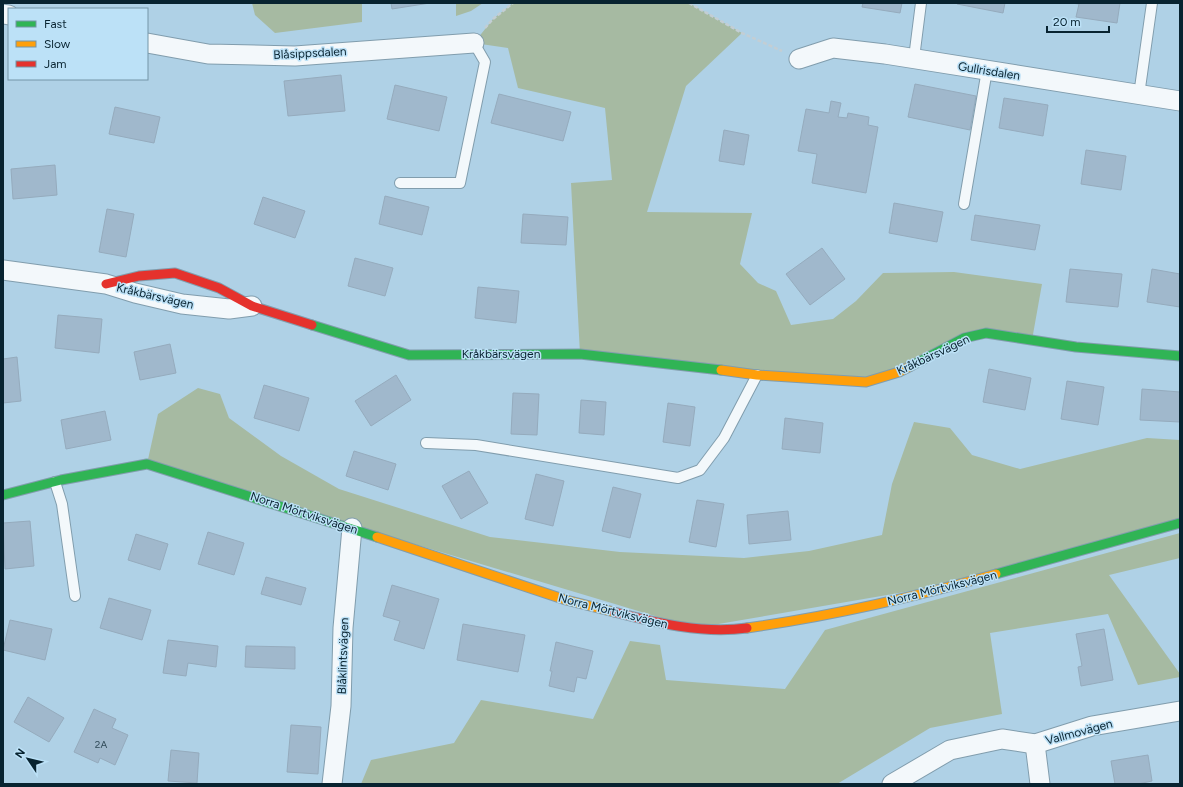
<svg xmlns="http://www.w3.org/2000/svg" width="1183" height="787" font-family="Figtree,sans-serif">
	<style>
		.green { fill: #a6baa2 }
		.building { fill: #a0b8cc; stroke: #95abbd }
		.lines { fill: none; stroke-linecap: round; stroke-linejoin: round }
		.lane-casing { stroke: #819dad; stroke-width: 12 }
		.street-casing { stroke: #819dad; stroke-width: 21 }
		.fast-casing { stroke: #819dad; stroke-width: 11 }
		.slow-casing { stroke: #819dad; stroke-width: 11 }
		.jam-casing { stroke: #819dad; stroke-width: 11 }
		.path { stroke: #c3ced4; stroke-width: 2.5; stroke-dasharray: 4 2; stroke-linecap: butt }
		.lane { stroke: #f3f8fb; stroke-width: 10 }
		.street { stroke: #f3f8fb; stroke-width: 19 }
		.fast { stroke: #30b455; stroke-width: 9 }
		.slow { stroke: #ff9f0a; stroke-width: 9 }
		.jam { stroke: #e5322d; stroke-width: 9 }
		.labels { text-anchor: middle; stroke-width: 3; stroke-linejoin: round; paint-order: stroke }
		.number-label { font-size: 10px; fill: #304a58 }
		.street-label { font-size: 12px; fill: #082330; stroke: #bce1f7 }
	</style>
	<rect width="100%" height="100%" fill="#afd1e6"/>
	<!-- green -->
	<g class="green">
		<polygon points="252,3 362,3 362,22 275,33 255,15"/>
		<polygon points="456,3 483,3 471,11 456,16"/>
		<polygon points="513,3 689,3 742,33 686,86 647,212 752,213 740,264 758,283 776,291 791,325 833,319 856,301 883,273 954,272 1042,284 1032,340 986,333 866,382 580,354 571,183 612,180 605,108 518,88 508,48 474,43 493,19"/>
		<polygon points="198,388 220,394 229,418 281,456 339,489 490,537 620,552 744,558 809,551 882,535 892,484 914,422 950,428 972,455 1020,469 1147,438 1180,440 1180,523 980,579 695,628 147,464 158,414"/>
		<polygon points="1180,533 1180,558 1109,575 1180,674 1180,677 1138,685 1108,614 990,633 1002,714 930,728 837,784 361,784 371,760 454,743 481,700 593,719 630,641 660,645 666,680 785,689 825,630"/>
	</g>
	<!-- building -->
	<g class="building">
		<polygon points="391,3 430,3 392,9"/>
		<polygon points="863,3 902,3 900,13 862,7"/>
		<polygon points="957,3 1005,3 1003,13 957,4"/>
		<polygon points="1071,3 1120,3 1117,23 1076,17 1079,4"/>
		<polygon points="341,75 345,111 288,116 284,81"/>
		<polygon points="915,84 976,96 970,130 908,117"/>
		<polygon points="395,85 447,97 439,131 387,119"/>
		<polygon points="499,94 571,112 563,141 491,123"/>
		<polygon points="1004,98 1048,105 1043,136 999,128"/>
		<polygon points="831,101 841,103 838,117 847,118 848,113 869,117 868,125 878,127 866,193 812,183 817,154 798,151 806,109 829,113"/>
		<polygon points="115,107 160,117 154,143 109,134"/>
		<polygon points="724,130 749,135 744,165 719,161"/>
		<polygon points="1086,150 1126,156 1121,190 1081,184"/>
		<polygon points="55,165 57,195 13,199 11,169"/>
		<polygon points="385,196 429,207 422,235 379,224"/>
		<polygon points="263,197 305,211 295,238 254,224"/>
		<polygon points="894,203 943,212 937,242 889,233"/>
		<polygon points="107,209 134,214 126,257 99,252"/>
		<polygon points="523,214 568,217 566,245 521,243"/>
		<polygon points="975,215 1040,225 1035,250 971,240"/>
		<polygon points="822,248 845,279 810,305 786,274"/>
		<polygon points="355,258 393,268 385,296 348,286"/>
		<polygon points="1070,269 1122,274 1118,307 1066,302"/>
		<polygon points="1152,269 1180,274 1180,307 1147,302"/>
		<polygon points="478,287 519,291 516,323 475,318"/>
		<polygon points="58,315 102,319 99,353 55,348"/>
		<polygon points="170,344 176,373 140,380 134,352"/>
		<polygon points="17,357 21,401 3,403 3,359"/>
		<polygon points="989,369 1031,378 1025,410 983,402"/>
		<polygon points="396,375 411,400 371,426 355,401"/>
		<polygon points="1067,381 1104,387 1098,425 1061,419"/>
		<polygon points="264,385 309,398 299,431 254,418"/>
		<polygon points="1142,389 1180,392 1180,422 1140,420"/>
		<polygon points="513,393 539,394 537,435 511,434"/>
		<polygon points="581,400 606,402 604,435 579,433"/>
		<polygon points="668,403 695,407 690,446 663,442"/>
		<polygon points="105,411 111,440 66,449 61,420"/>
		<polygon points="785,418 823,423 820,453 782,449"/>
		<polygon points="354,451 396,464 388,490 346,476"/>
		<polygon points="469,471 488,503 461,519 442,486"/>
		<polygon points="536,474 564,481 553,526 525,519"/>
		<polygon points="613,487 641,494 630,538 602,531"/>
		<polygon points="697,500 724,504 716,547 689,542"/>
		<polygon points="788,511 791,540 749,544 747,515"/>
		<polygon points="30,521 34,566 5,569 3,523"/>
		<polygon points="208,532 244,543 234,575 198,564"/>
		<polygon points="136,534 168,544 160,570 128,560"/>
		<polygon points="266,577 306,588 301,605 261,594"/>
		<polygon points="392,585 439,599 424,649 394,640 400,621 383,616"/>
		<polygon points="109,598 151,610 142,640 100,628"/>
		<polygon points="10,620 52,629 45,660 3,650"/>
		<polygon points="463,624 525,635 518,672 457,660"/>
		<polygon points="1104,629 1113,680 1081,686 1078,667 1082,666 1076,634"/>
		<polygon points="168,640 218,646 216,667 188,663 186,676 163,673"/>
		<polygon points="556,642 593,651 586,679 577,677 574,692 549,686 552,671 550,671"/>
		<polygon points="246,646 295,647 295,669 245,667"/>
		<polygon points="28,697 64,718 49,742 14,722"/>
		<polygon points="94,709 116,719 112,728 128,735 115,765 100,758 98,763 74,752"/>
		<polygon points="291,725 321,727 318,774 287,772"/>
		<polygon points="171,750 199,753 197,783 168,781"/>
		<polygon points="1148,755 1152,781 1138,784 1115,784 1111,761"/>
	</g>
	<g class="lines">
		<!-- lane casing -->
		<g class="lane-casing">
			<g id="lane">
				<polyline points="914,58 921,3"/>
				<polyline points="1139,95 1152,3"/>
				<polyline points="400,183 460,183 485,62 474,43"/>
				<polyline points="964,204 987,70"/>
				<polyline points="426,443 476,445 678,478 700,470 724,438 757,375"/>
				<polyline points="55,482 62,504 75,596"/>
			</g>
		</g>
		<!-- street casing -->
		<g class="street-casing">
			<g id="street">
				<polyline points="3,14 9,15"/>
				<polyline points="147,43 208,54 295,56 474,43"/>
				<polyline points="799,59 833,48 885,54 1180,101"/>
				<polyline points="3,270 106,284 135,293 182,304 229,309 252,306"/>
				<polyline points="1035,744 1040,784"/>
				<polyline points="332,784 341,706 343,628 352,528"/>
				<polyline points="892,784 950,750 1002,739 1035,744 1092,726 1180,711"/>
			</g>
		</g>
		<!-- fast casing -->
		<g class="fast-casing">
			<g id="fast">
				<polyline points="312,325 409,355 580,354 721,370"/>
				<polyline points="911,366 964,338 986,333 1076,347 1180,356"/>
				<polyline points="3,495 61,480 147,464 377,537"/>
				<polyline points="996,574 1180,523"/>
			</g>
		</g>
		<!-- slow casing -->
		<g class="slow-casing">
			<g id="slow">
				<polyline points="721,370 757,375 866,382 899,372 911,366"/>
				<polyline points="377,537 566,600 614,612"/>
				<path d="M747,628C831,616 915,597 996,574"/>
			</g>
		</g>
		<!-- jam casing -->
		<g class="jam-casing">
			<g id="jam">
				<polyline points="106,284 139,276 175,273 219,288 252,306 312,325"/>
				<path d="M614,612C657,623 702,634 747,628"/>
			</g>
		</g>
		<!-- path -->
		<g class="path">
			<polyline points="689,3 742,33 782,51"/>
			<polyline points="485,28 493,19 513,3"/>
		</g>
		<!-- lane -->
		<use href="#lane" class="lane"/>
		<!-- street -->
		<use href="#street" class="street"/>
		<!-- fast -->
		<use href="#fast" class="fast"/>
		<!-- slow -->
		<use href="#slow" class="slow"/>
		<!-- jam -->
		<use href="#jam" class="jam"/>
	</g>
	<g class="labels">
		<!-- number labels -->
		<g class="number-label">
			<text x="101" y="748">2A</text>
		</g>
		<!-- street labels -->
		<g class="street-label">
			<text transform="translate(310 53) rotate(-3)" y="4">Blåsippsdalen</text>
			<text transform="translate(989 71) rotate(9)" y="4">Gullrisdalen</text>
			<text transform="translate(155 296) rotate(13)" y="4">Kråkbärsvägen</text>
			<text x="501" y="358">Kråkbärsvägen</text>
			<text transform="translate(933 355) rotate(-25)" y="4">Kråkbärsvägen</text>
			<text transform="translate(304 513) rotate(18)" y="4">Norra Mörtviksvägen</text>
			<text transform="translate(942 588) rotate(-14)" y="4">Norra Mörtviksvägen</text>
			<text transform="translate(613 611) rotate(14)" y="4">Norra Mörtviksvägen</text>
			<text transform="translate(343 656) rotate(-88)" y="4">Blåklintsvägen</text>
			<text transform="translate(1079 732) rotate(-15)" y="4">Vallmovägen</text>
		</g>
	</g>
	<!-- border -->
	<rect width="1183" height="787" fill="none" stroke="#082330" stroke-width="8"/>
	<!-- legend -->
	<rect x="8" y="8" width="140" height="72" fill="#bce1f7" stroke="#7495a7"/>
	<rect x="16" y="21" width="20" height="6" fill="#30b455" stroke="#7495a7"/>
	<text x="44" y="28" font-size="12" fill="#082330">Fast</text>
	<rect x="16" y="41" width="20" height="6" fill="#ff9f0a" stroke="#7495a7"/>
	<text x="44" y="48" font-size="12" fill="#082330">Slow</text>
	<rect x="16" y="61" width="20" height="6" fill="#e5322d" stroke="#7495a7"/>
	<text x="44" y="68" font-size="12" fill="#082330">Jam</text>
	<!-- north arrow -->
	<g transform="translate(28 759) rotate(305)" stroke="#bce1f7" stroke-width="3" paint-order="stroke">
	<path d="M0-3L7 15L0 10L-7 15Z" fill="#082330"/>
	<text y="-6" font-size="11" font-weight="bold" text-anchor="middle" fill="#082330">N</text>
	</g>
	<!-- scale -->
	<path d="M1047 26v6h62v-6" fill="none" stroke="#082330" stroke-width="2"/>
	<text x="1053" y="26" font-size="12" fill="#082330" stroke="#bce1f7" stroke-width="3" paint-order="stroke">20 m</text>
</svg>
